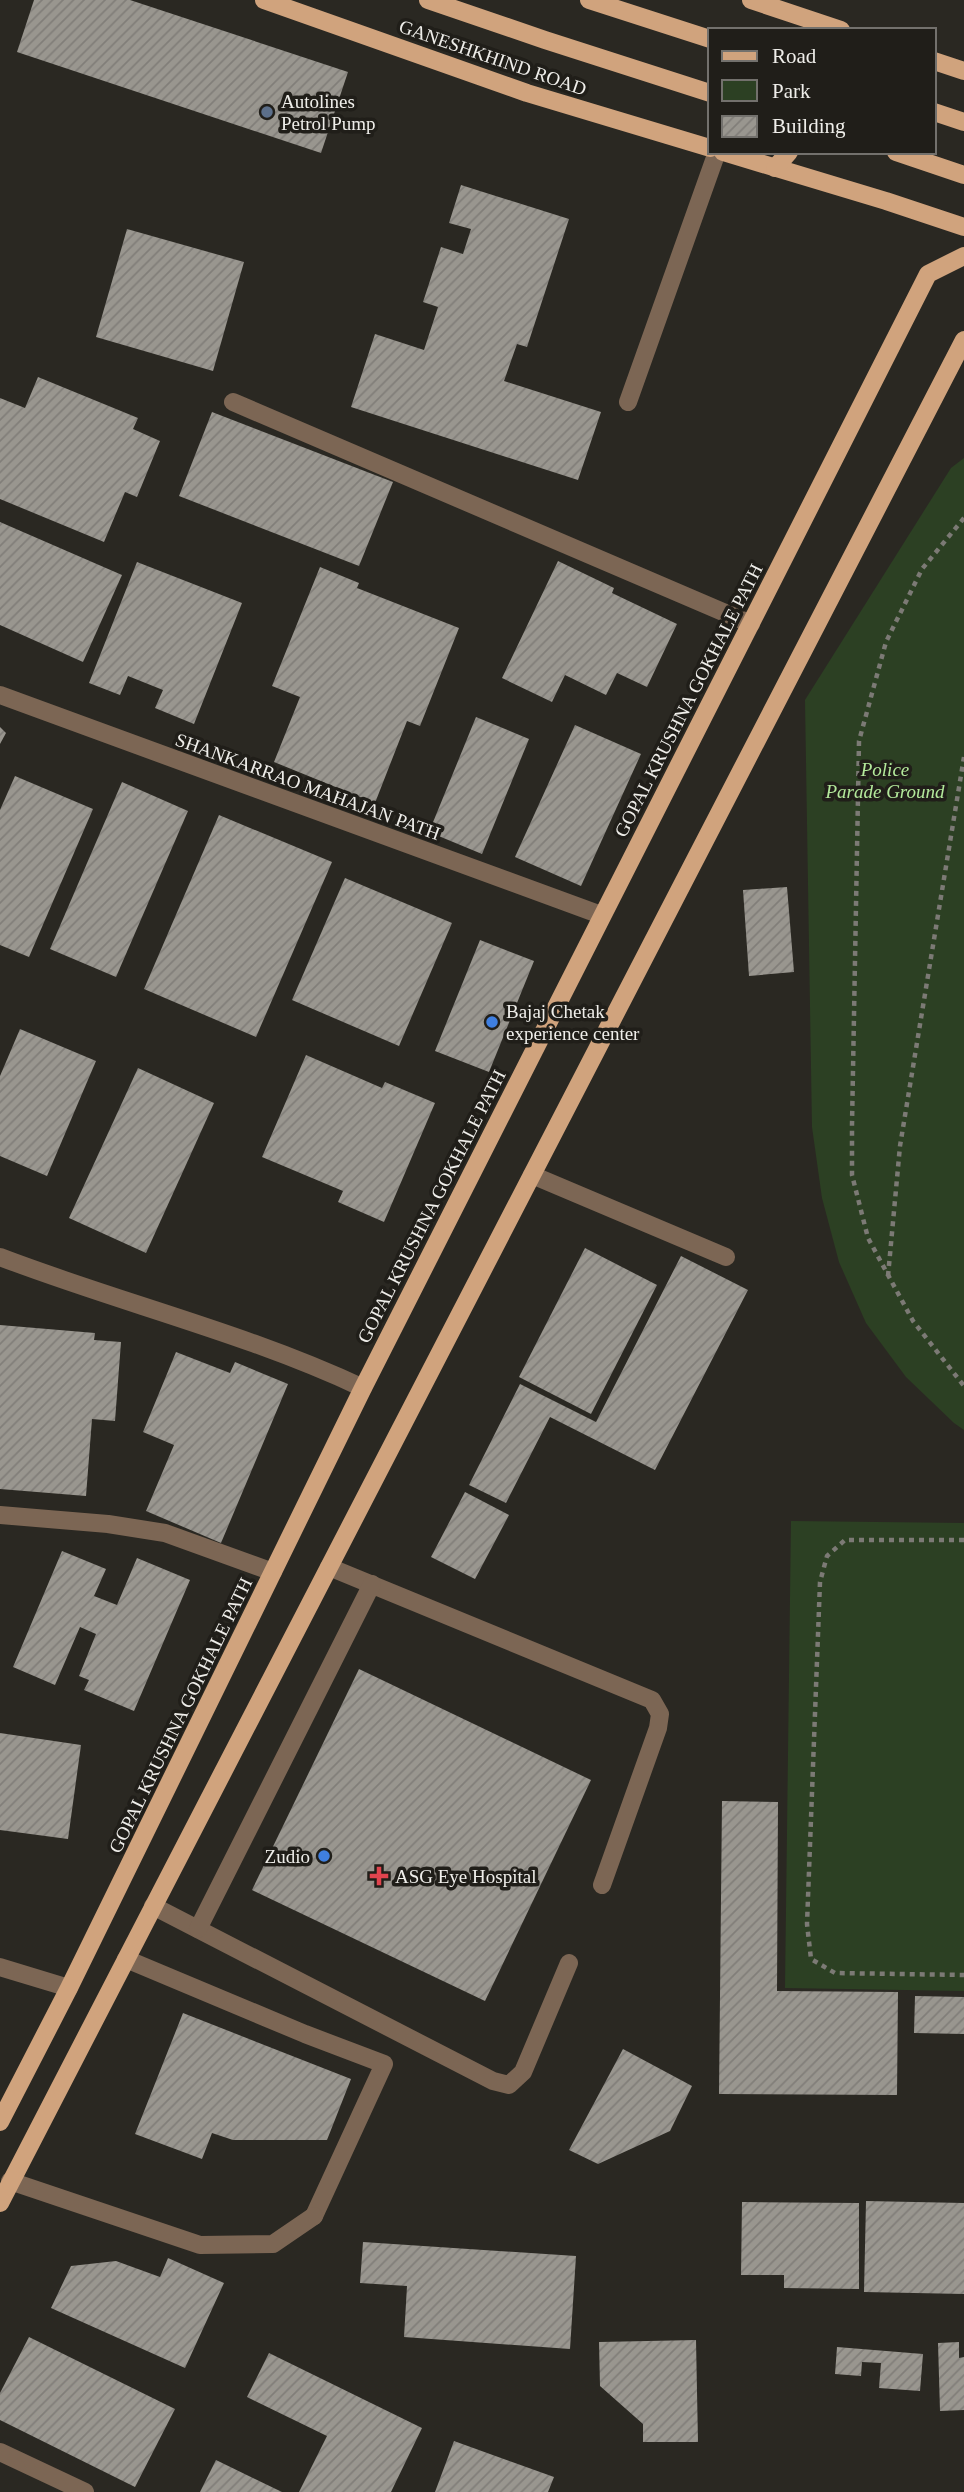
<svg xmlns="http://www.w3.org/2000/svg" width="964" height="2492" font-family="Georgia,serif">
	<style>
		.park { fill: #2c4023 }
		.building { fill: url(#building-hatch) }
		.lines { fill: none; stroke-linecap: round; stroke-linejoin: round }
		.path { stroke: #7c7a75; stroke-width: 4.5; stroke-dasharray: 5 5; stroke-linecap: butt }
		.service { stroke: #7c6654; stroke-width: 18 }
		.minor { stroke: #7c6654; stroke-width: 18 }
		.primary { stroke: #d0a37d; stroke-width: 18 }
		.service-dot { fill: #5c6f8a; stroke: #201e19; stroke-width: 2.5 }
		.shop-dot { fill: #3f7fe0; stroke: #201e19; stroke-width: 2.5 }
		.health-dot { fill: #e0444e; stroke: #201e19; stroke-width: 2.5 }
		.labels { text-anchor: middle; stroke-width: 7; stroke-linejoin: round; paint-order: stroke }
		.street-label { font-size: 19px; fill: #efeeea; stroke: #201e19 }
		.poi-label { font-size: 19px; fill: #efeeea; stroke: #201e19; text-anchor: start }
		.park-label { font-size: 19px; font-style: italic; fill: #b3e99b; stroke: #201e19 }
	</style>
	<defs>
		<pattern id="building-hatch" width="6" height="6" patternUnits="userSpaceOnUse" patternTransform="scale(1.75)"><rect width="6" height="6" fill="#99968f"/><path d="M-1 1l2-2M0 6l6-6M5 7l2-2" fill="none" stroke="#817e79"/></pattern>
	</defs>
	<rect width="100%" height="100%" fill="#2a2822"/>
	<!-- park -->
	<g class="park">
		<polygon points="964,458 964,1430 954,1423 906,1377 866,1323 839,1262 822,1198 812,1127 805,700 951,468"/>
		<polygon points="791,1521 964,1523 964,1991 785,1988"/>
	</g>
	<!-- building -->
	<g class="building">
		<polygon points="34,0 130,0 348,72 321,153 17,52"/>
		<polygon points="461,185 569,219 527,347 517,344 504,381 601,412 578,480 351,407 375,334 424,350 438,307 423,302 441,247 463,254 471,229 449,223"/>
		<polygon points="127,229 244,262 213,371 96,337"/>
		<polygon points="38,377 138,418 133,429 160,441 137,497 125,492 104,542 0,499 0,398 25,408"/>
		<polygon points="212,412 393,482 359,566 179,496"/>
		<polygon points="0,522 122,575 83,662 0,625"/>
		<polygon points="558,561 614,588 612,593 677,624 647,687 617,673 606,695 565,675 552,702 502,678"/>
		<polygon points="137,562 242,603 194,724 155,708 163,690 128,676 120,695 89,683"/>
		<polygon points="320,567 359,583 357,588 459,628 420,726 407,721 375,803 274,762 300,697 272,686"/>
		<polygon points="476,717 529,739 482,854 429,832"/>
		<polygon points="575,725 641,754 581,886 515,857"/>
		<polygon points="0,727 6,733 0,744"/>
		<polygon points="15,776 93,809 29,957 0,945 0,810"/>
		<polygon points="122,782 188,811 116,977 50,949"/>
		<polygon points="219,815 332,862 256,1037 144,989"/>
		<polygon points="345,878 452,923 399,1046 292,1000"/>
		<polygon points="787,887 794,972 749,976 743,890"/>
		<polygon points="480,940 534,961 489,1072 435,1051"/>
		<polygon points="20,1029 96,1061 47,1176 0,1156 0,1076"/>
		<polygon points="306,1055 382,1088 385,1082 435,1103 384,1222 338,1202 343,1191 262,1157"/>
		<polygon points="138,1068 214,1103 146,1253 69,1218"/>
		<polygon points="585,1248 657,1285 591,1414 519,1377"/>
		<polygon points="681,1256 748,1290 655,1470 550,1417 506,1503 469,1485 520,1384 596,1422"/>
		<polygon points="0,1325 95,1333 94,1340 121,1342 115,1421 92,1419 86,1496 0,1489"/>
		<polygon points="176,1352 230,1373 235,1362 288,1384 221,1543 146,1511 174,1445 143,1432"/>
		<polygon points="465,1492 509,1515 475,1579 431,1557"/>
		<polygon points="62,1551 106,1569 94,1596 117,1605 137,1558 190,1580 134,1711 84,1690 89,1680 79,1676 96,1634 80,1627 55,1685 13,1667"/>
		<polygon points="359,1669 591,1780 485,2001 252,1890"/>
		<polygon points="0,1733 81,1745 68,1839 0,1830"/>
		<polygon points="722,1801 778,1802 777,1991 898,1992 897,2095 719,2094"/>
		<polygon points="915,1996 964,1997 964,2034 914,2033"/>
		<polygon points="183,2013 351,2079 327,2140 233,2140 212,2133 202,2159 135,2134"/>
		<polygon points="623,2049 692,2086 670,2131 598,2164 569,2150"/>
		<polygon points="866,2201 964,2203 964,2294 864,2292"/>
		<polygon points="742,2202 859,2203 859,2289 784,2288 784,2275 741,2275"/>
		<polygon points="363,2242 576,2256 570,2349 404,2337 407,2286 360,2283"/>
		<polygon points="168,2258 224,2283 185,2368 51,2308 71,2266 116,2261 160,2277"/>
		<polygon points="29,2337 175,2409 135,2487 0,2420 0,2393"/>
		<polygon points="696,2340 698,2442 643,2442 643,2424 600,2386 599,2342"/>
		<polygon points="959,2342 959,2358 964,2357 964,2410 940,2411 938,2343"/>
		<polygon points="837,2347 923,2354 920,2391 879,2388 881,2363 862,2362 861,2376 835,2374"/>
		<polygon points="269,2353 422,2428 391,2492 299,2492 327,2436 247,2397"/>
		<polygon points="454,2441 554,2477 548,2492 435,2492"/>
		<polygon points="216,2460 282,2492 200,2492"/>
	</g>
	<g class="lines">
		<!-- path -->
		<g class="path">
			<polyline points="964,518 922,569 886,642 859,741 852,1125 852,1175 868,1238 913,1321 964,1386"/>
			<polyline points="888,1276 900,1146 964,757"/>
			<polyline points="964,1540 845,1540 827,1556 820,1582 807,1924 811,1959 835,1973 964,1975"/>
		</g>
		<!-- service -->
		<g class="service">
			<polyline points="233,402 751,624"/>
			<polyline points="628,402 717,152"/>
			<polyline points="532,1175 726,1257"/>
			<polyline points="0,1515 108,1524 165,1533 273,1572"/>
			<polyline points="329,1567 652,1700 660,1714 658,1728 602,1885"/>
			<polyline points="153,1906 493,2081 509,2085 523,2072 569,1963"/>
			<polyline points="198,1929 372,1584"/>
			<polyline points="126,1959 305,2034 384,2064 314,2216"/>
			<polyline points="0,1967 69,1988"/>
			<polyline points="0,2452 85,2492"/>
		</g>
		<!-- minor -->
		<g class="minor">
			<polyline points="0,695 601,915"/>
			<path d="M0,1257C120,1303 246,1333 363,1388"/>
			<polyline points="10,2181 200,2245 273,2244 314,2216"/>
		</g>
		<!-- primary -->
		<g class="primary">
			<polyline points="264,0 527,93 710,148"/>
			<polyline points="428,0 545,40 710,93"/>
			<polyline points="589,0 710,39"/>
			<polyline points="751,0 841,30"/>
			<polyline points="934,61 964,71"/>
			<polyline points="934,112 964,122"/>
			<polyline points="723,152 886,201 964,227"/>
			<polyline points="896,152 964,175"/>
			<polyline points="775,168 789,152"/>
			<polyline points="0,2122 69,1988 363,1388 928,274 964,256"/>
			<polyline points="0,2203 964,340"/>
		</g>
	</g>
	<!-- markers -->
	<circle class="service-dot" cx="267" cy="112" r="7"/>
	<g class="shop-dot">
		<circle cx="492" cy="1022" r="7"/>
		<circle cx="324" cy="1856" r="7"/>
	</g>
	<path class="health-dot" d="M375.5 1865.5h7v7h7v7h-7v7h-7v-7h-7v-7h7z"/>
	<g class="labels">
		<!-- street labels -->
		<g class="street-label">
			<text transform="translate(493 57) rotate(19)" y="7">GANESHKHIND ROAD</text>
			<text transform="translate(688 700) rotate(-63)" y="7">GOPAL KRUSHNA GOKHALE PATH</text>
			<text transform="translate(308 786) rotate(20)" y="7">SHANKARRAO MAHAJAN PATH</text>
			<text transform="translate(431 1206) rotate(-63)" y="7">GOPAL KRUSHNA GOKHALE PATH</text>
			<text transform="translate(180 1715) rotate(-64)" y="7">GOPAL KRUSHNA GOKHALE PATH</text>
		</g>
		<!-- poi labels -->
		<g class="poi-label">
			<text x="281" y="108">Autolines<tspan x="281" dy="22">Petrol Pump</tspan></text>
			<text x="506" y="1018">Bajaj Chetak<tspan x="506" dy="22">experience center</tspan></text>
			<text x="310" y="1863" text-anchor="end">Zudio</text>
			<text x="395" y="1883">ASG Eye Hospital</text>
		</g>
		<!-- park labels -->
		<g class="park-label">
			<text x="885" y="776">Police<tspan x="885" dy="22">Parade Ground</tspan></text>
		</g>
	</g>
	<!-- legend -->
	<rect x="708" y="28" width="228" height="126" fill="#201e19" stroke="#73716d" stroke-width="2"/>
	<rect x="722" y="51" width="35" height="10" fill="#d0a37d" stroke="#73716d" stroke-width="2"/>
	<text x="772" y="63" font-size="21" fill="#efeeea">Road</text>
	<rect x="722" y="80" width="35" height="21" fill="#2c4023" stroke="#73716d" stroke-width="2"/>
	<text x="772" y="98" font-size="21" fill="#efeeea">Park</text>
	<rect x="722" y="116" width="35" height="21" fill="url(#building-hatch)" stroke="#73716d" stroke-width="2"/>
	<text x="772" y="133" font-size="21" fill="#efeeea">Building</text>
</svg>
